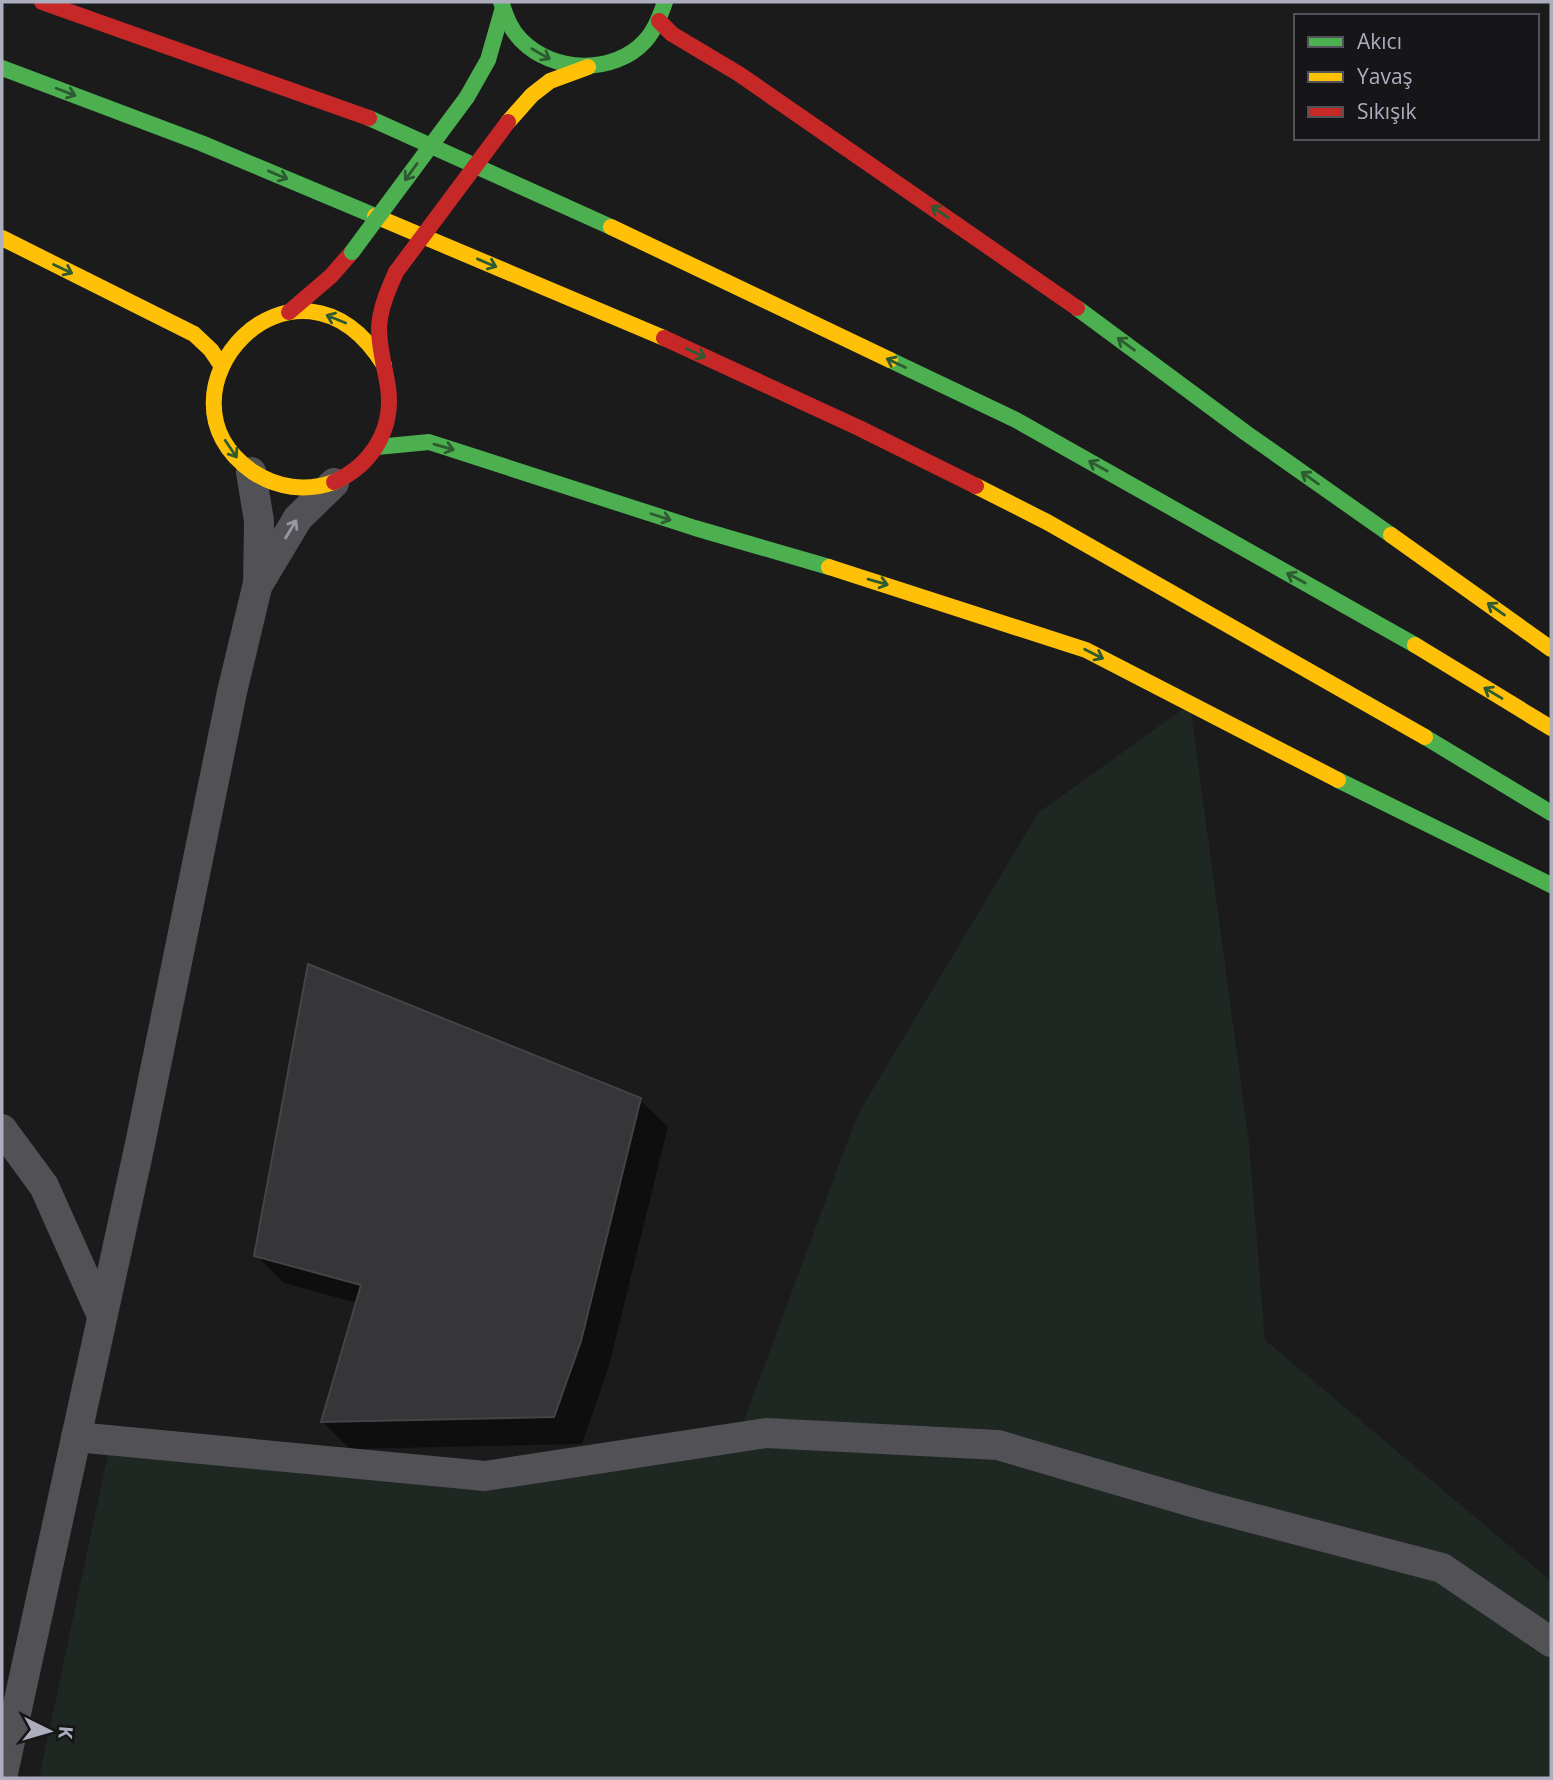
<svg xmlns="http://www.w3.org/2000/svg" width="1553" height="1780" font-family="'Open Sans',sans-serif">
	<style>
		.green { fill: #1e2721 }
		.shadow { fill: #0007 }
		.building { fill: #363638; stroke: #444448; stroke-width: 2 }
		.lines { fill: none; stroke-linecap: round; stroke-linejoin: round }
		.street { stroke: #515156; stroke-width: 30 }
		.fast { stroke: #4caf50; stroke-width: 16 }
		.slow { stroke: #ffc107; stroke-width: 16 }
		.jam { stroke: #c62828; stroke-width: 16 }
		.fast-bridge { stroke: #4caf50; stroke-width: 16 }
		.jam-bridge { stroke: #c62828; stroke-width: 16 }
		.oneway { stroke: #2e5a31 }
		.oneway2 { stroke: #9597a3 }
	</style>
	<rect width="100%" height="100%" fill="#1b1b1c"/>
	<!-- green -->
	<polygon class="green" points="1190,704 1249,1143 1265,1340 1551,1581 1551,1778 39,1778 111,1440 485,1476 739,1434 857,1116 1038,813"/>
	<!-- shadow -->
	<polygon class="shadow" points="640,1100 668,1127 608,1369 582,1444 350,1449 323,1422 357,1303 284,1283 256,1255"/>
	<!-- building -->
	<polygon class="building" points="308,964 641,1098 581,1341 554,1417 321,1422 361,1285 254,1256"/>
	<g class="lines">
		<!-- street -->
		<g class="street">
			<polyline points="259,583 298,518 334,483"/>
			<polyline points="2,1129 44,1186 102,1316"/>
			<polyline points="76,1437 485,1476 766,1433 998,1445 1206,1506 1442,1568 1551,1642"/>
			<polyline points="2,1778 140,1144 232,692 258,583 259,521 251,472"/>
		</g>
		<!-- fast -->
		<g class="fast">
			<path d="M501,2C506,16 510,29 521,40C553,73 614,75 645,41C655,30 660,16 665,2"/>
			<polyline points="2,68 201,143 375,216"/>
			<polyline points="467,97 488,60 502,11"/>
			<polyline points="369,118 611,227"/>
			<polyline points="1077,308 1246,433 1391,535"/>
			<polyline points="890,360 1016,420 1415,645"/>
			<polyline points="377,447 429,442 695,528 829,567"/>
			<polyline points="1425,737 1551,813"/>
			<polyline points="1338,780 1551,885"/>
		</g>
		<!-- slow -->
		<g class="slow">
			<polyline points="508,122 532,95 550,81 588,67"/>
			<polyline points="375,216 664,338"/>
			<polyline points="611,227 890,360"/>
			<polyline points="2,238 194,334 211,350 221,365"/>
			<path d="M334,482C306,492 277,488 253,472C141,395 295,224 384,365"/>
			<polyline points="976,486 1047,522 1425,737"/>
			<polyline points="1391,535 1551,649"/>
			<polyline points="829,567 1086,650 1338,780"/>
			<polyline points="1415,645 1551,728"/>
		</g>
		<!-- jam -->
		<g class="jam">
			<polyline points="42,2 369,118"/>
			<polyline points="659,21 672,34 739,74 1077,308"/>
			<polyline points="289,312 331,276 352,252"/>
			<polyline points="664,338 859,428 976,486"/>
			<path d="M334,482C372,465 394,429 388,387C385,368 379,348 379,328C380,308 388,290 396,272"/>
		</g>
		<!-- fast-bridge -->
		<polyline class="fast-bridge" points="352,252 467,97"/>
		<!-- jam-bridge -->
		<polyline class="jam-bridge" points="396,272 508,122"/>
	</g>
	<!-- one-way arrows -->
	<defs><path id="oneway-shaft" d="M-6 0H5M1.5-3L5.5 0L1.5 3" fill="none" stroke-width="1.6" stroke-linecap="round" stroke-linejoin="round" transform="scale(1.75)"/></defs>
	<g class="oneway">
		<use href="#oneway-shaft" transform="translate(541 54) rotate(30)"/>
		<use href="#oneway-shaft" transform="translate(66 92) rotate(21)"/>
		<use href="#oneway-shaft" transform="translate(411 172) rotate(126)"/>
		<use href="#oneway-shaft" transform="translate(278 175) rotate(23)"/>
		<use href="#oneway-shaft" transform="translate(940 212) rotate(-145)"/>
		<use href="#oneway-shaft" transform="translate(487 263) rotate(23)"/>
		<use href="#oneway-shaft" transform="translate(63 269) rotate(26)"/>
		<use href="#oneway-shaft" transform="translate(336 319) rotate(-158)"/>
		<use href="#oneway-shaft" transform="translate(1126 344) rotate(-144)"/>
		<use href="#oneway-shaft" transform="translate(696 353) rotate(25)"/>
		<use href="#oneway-shaft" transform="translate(896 363) rotate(-154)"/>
		<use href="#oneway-shaft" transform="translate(444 447) rotate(16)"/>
		<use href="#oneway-shaft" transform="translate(231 449) rotate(56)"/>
		<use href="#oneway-shaft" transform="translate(1098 466) rotate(-151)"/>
		<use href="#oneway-shaft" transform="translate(1310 478) rotate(-145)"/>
		<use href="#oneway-shaft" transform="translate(661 517) rotate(18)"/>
		<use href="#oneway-shaft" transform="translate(1296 578) rotate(-151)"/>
		<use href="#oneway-shaft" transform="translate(878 582) rotate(16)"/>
		<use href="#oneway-shaft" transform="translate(1496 609) rotate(-145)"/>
		<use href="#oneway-shaft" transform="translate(1094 654) rotate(27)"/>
		<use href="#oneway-shaft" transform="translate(1493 693) rotate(-149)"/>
	</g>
	<use class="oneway2" href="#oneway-shaft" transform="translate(291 529) rotate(-59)"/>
	<!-- border -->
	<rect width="1553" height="1780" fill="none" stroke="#acaebd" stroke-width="7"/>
	<!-- legend -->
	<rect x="1294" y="14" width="245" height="126" fill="#161518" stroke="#52525a" stroke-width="2"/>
	<rect x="1308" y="37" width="35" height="10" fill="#4caf50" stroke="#52525a" stroke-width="2"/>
	<text x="1357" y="49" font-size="21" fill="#acaebd">Akıcı</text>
	<rect x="1308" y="72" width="35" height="10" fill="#ffc107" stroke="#52525a" stroke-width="2"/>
	<text x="1357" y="84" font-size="21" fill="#acaebd">Yavaş</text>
	<rect x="1308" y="107" width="35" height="10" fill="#c62828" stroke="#52525a" stroke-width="2"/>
	<text x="1357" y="119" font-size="21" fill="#acaebd">Sıkışık</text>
	<!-- north arrow -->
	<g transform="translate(49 1731) rotate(95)" stroke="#161518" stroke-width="5" paint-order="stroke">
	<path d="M0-5L12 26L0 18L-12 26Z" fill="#acaebd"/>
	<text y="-10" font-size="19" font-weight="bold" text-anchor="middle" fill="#acaebd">K</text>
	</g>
</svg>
